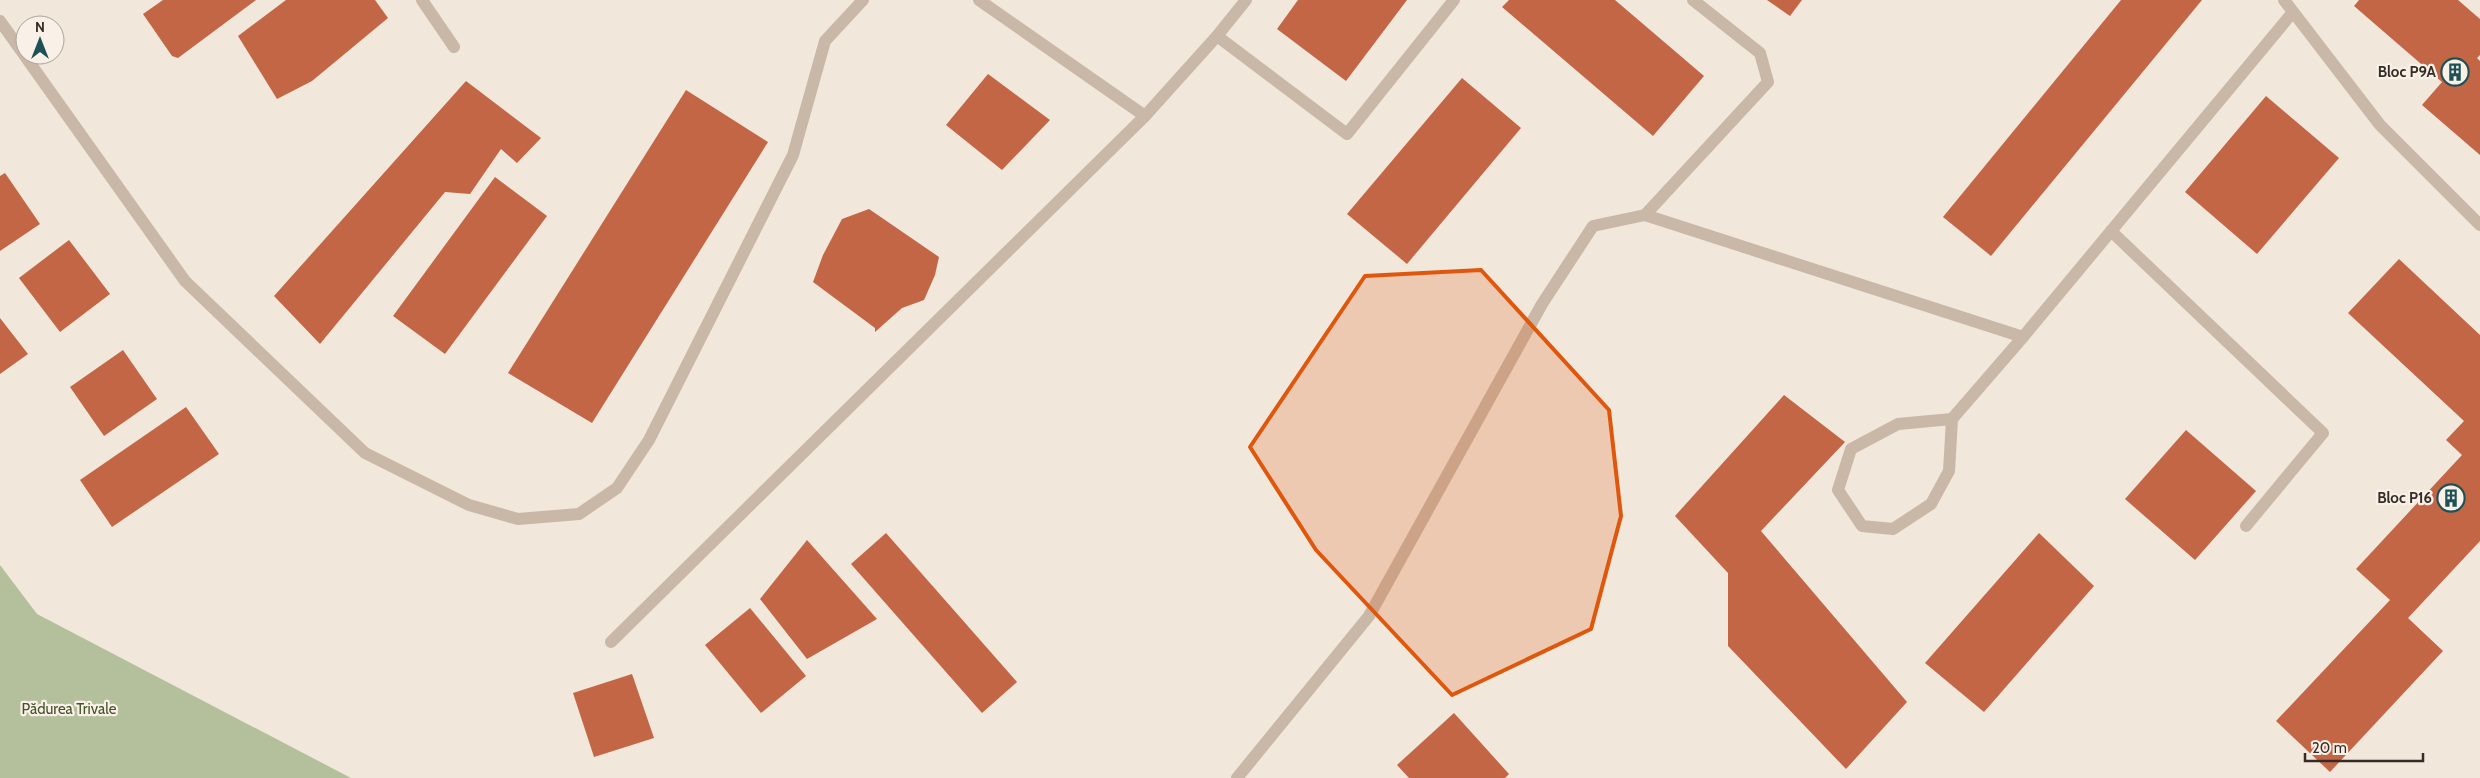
<svg xmlns="http://www.w3.org/2000/svg" width="2480" height="778" font-family="Cabin,sans-serif">
	<style>
		.green { fill: #b3c09b }
		.building { fill: #c36646 }
		.lines { fill: none; stroke-linecap: round; stroke-linejoin: round }
		.service { stroke: #c9b7a7; stroke-width: 12 }
		.minor { stroke: #c9b7a7; stroke-width: 12 }
		.marked { fill: #df570d; fill-opacity: 0.2; stroke: #df570d; stroke-width: 4; stroke-linejoin: round }
		.labels { text-anchor: middle; stroke-width: 4.5; stroke-linejoin: round; paint-order: stroke }
		.poi-label { font-size: 15px; font-weight: bold; fill: #352c27; stroke: #f9f1e7; text-anchor: end }
		.park-label { font-size: 15px; fill: #44532c; stroke: #f9f1e7 }
	</style>
	<rect width="100%" height="100%" fill="#f1e7da"/>
	<!-- green -->
	<polygon class="green" points="0,565 37,614 351,778 0,778"/>
	<!-- building -->
	<g class="building">
		<polygon points="163,0 256,0 178,58 172,56 143,14"/>
		<polygon points="286,0 375,0 388,18 312,81 277,99 238,36"/>
		<polygon points="1298,0 1407,0 1346,81 1277,29"/>
		<polygon points="1509,0 1615,0 1704,76 1653,136 1502,7"/>
		<polygon points="1767,0 1802,0 1790,16"/>
		<polygon points="2121,0 2202,0 1991,256 1943,217"/>
		<polygon points="2359,0 2458,0 2480,19 2480,55 2477,58 2480,61 2480,155 2422,105 2442,82 2354,6"/>
		<polygon points="988,74 1050,120 1002,170 946,125"/>
		<polygon points="1462,78 1521,128 1407,264 1347,214"/>
		<polygon points="466,81 541,138 517,163 501,149 470,194 445,192 320,344 274,296"/>
		<polygon points="686,90 768,142 592,423 508,373"/>
		<polygon points="2266,96 2339,158 2257,254 2185,192"/>
		<polygon points="5,173 40,224 0,251 0,176"/>
		<polygon points="495,177 547,216 445,354 393,316"/>
		<polygon points="869,209 939,257 935,275 924,300 902,308 875,332 875,328 813,282 823,255 842,219"/>
		<polygon points="69,240 110,294 60,332 19,278"/>
		<polygon points="2399,259 2480,335 2480,541 2408,618 2443,651 2330,772 2276,721 2390,600 2356,569 2462,455 2446,440 2464,421 2348,313"/>
		<polygon points="0,318 28,354 0,374"/>
		<polygon points="123,350 157,399 104,436 70,387"/>
		<polygon points="1784,395 1845,442 1761,531 1907,702 1846,769 1728,646 1728,573 1675,516"/>
		<polygon points="186,407 219,454 112,527 80,480"/>
		<polygon points="2186,430 2256,491 2195,560 2125,499"/>
		<polygon points="886,533 1017,682 982,713 851,564"/>
		<polygon points="2039,533 2094,586 1984,712 1925,663"/>
		<polygon points="807,540 877,619 807,659 760,599"/>
		<polygon points="750,608 806,676 761,713 705,645"/>
		<polygon points="632,674 654,738 594,757 573,693"/>
		<polygon points="1454,713 1509,774 1505,778 1409,778 1397,765"/>
	</g>
	<g class="lines">
		<!-- service -->
		<g class="service">
			<polyline points="1217,36 1347,134 1454,0"/>
			<polyline points="1645,215 1768,82 1760,53 1693,0"/>
			<polyline points="2111,231 2323,433 2246,526"/>
			<polyline points="1952,419 1898,424 1851,449 1838,490 1862,526 1893,529 1931,504 1949,471 1952,419 2023,337"/>
		</g>
		<!-- minor -->
		<g class="minor">
			<polyline points="422,0 454,47"/>
			<polyline points="979,0 1145,116 1217,36 1246,0"/>
			<polyline points="2284,0 2380,125 2480,225"/>
			<polyline points="0,21 185,281 365,453 469,505 518,519 579,514 617,488 649,440 793,155 825,41 863,0"/>
			<polyline points="611,642 1145,116"/>
			<polyline points="1237,778 1369,616 1542,304 1593,226 1645,215 2023,337 2293,12"/>
		</g>
	</g>
	<!-- marked area -->
	<path class="marked" d="M1481,270L1609,410L1621,516L1591,629L1452,695L1316,550L1250,447L1365,276Z"/>
	<!-- icons -->
	<defs>
		<g id="building-ring" transform="scale(1.4375)"><circle r="9.5" fill="#f9f1e7" stroke="#1e5156" stroke-width="1.5"/><path d="M-4-6H4V6H1V3H-1V6H-4ZM-2.5-4.3h1.7v1.8h-1.7ZM.8-4.3h1.7v1.8H.8ZM-2.5-1h1.7V.8h-1.7ZM.8-1h1.7V.8H.8Z" fill="#1e5156"/></g>
	</defs>
	<g fill-rule="evenodd">
		<use href="#building-ring" x="2455" y="72"/>
		<use href="#building-ring" x="2451" y="498"/>
	</g>
	<g class="labels">
		<!-- poi labels -->
		<g class="poi-label">
			<text x="2436" y="77">Bloc P9A</text>
			<text x="2432" y="503">Bloc P16</text>
		</g>
		<!-- park labels -->
		<g class="park-label">
			<text x="69" y="714">Pădurea Trivale</text>
		</g>
	</g>
	<!-- north arrow -->
	<g transform="translate(40 40)"><circle r="24" fill="#f9f1e7" stroke="#aba29a"/>
	<path d="M0-4L9 19L0 12L-9 19Z" fill="#1e5156"/>
	<text y="-8" font-size="14" font-weight="bold" text-anchor="middle" fill="#352c27">N</text>
	</g>
	<!-- scale -->
	<path d="M2305 753v8h118v-8" fill="none" stroke="#352c27" stroke-width="2.5"/>
	<text x="2312" y="753" font-size="15" fill="#352c27" stroke="#f9f1e7" stroke-width="4" paint-order="stroke">20 m</text>
</svg>
